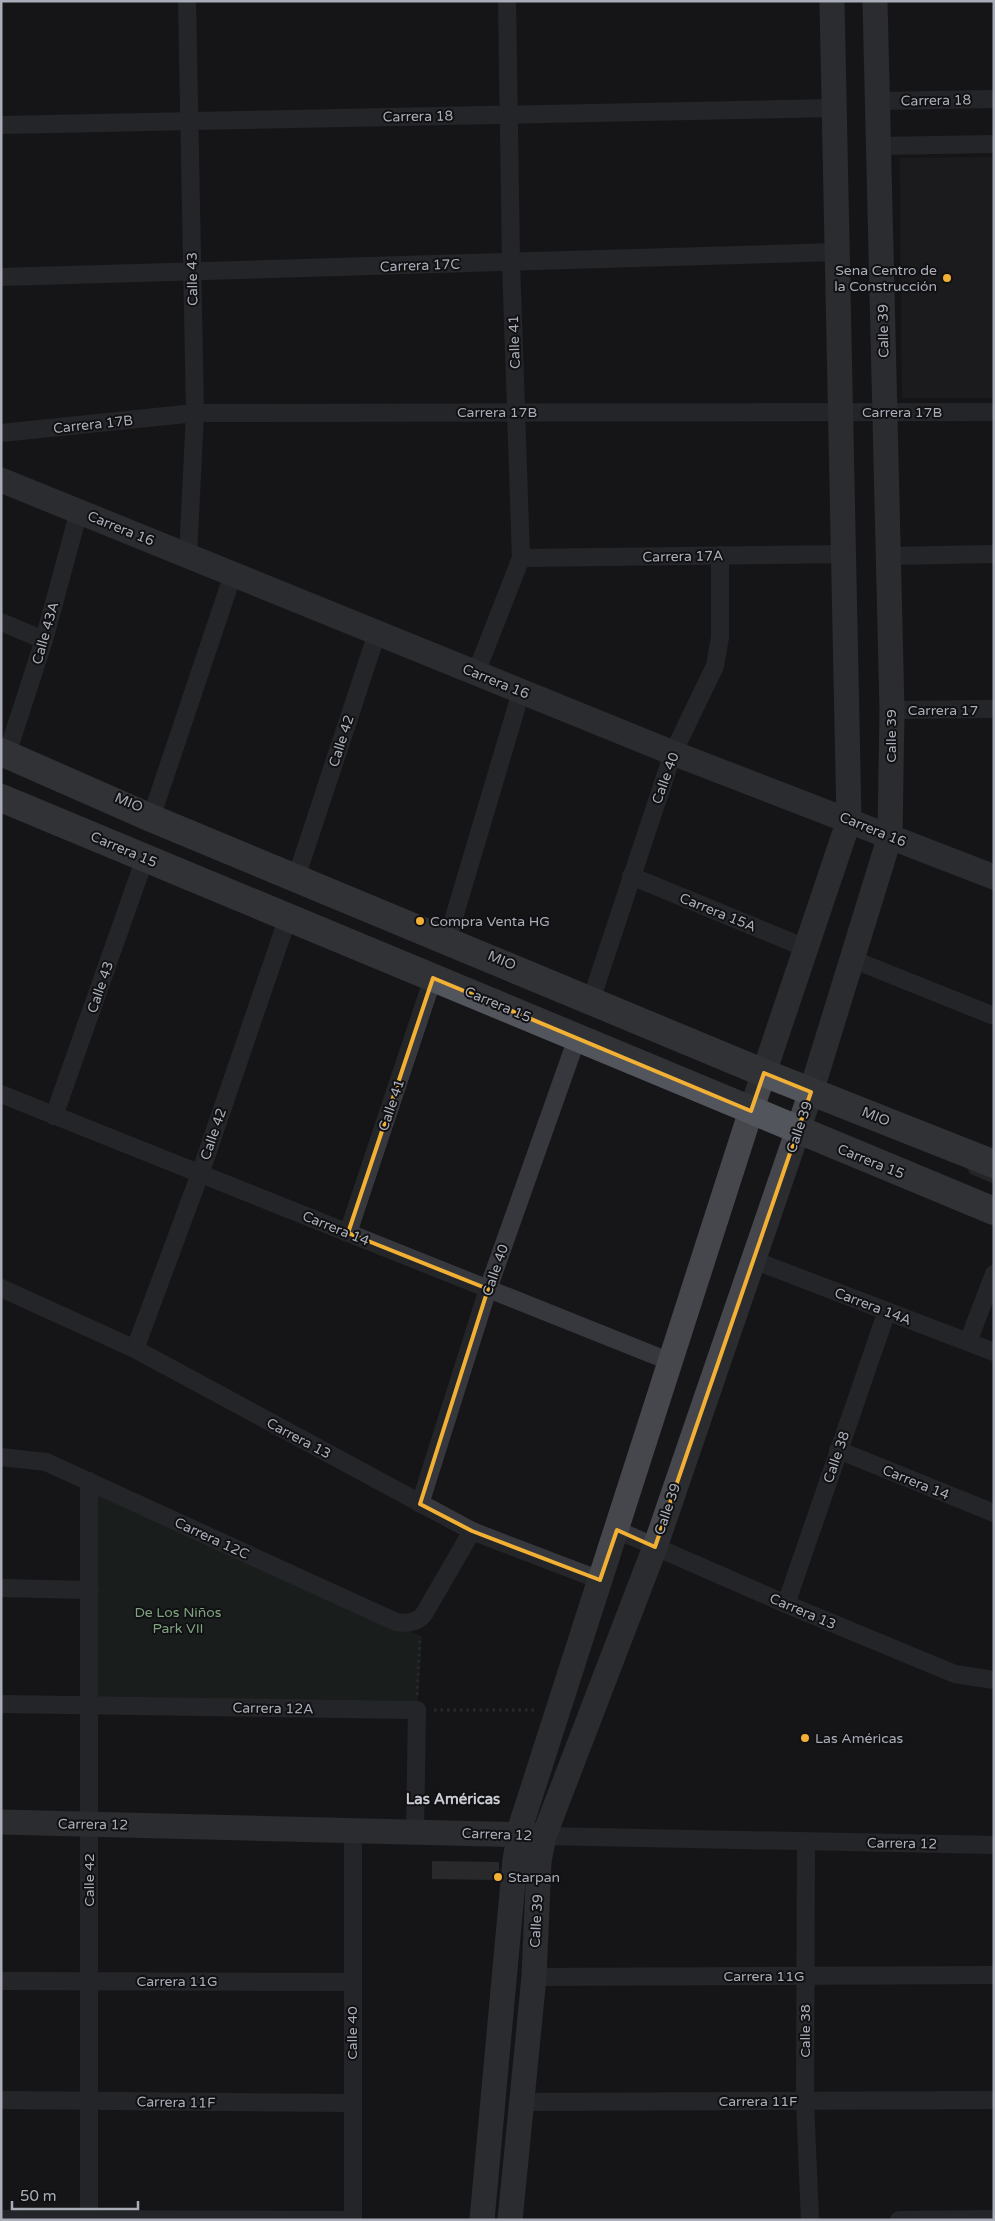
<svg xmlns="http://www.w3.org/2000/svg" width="995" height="2221" font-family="'Varela Round',sans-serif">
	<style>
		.built { fill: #222225 }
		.green { fill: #1e261f }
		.building { fill: #404145 }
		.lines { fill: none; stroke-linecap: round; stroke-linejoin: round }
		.path { stroke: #3d3f44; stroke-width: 3; stroke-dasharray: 2.5 4; stroke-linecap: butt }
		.lane { stroke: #37383d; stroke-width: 9 }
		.street { stroke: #37383d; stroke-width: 18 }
		.secondary { stroke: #45474d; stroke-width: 25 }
		.primary { stroke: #53555c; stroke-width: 28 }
		.marked { fill: none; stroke: #f2b134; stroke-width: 4; stroke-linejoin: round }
		.poi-dot { fill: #f2b134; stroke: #111113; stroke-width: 2 }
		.labels { text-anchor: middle; stroke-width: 4; stroke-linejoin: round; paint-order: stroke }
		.street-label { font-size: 14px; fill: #a8adb8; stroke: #111113 }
		.poi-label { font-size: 14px; fill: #a8adb8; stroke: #111113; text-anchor: start }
		.park-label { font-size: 14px; fill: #7fa381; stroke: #111113 }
		.neighbourhood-label { font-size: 15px; font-weight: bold; fill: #c9ccd4; stroke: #111113 }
	</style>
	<rect width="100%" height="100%" fill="#161618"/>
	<!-- built -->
	<polygon class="built" points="994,157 994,398 902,398 900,158"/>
	<!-- green -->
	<polygon class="green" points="89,1481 422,1637 417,1710 89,1706"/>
	<!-- building -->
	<polygon class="building" points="432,1861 499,1862 499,1880 432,1879"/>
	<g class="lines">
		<!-- path -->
		<g class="path">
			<polyline points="417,1695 420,1636"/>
			<polyline points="434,1710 537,1710"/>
		</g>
		<!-- lane -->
		<polyline class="lane" points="973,1170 994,1179"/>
		<!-- street -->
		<g class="street">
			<polyline points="187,1 195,413 188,556"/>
			<polyline points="878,101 994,99"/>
			<polyline points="1,125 835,108"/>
			<polyline points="879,146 994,144"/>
			<polyline points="1,277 838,252"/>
			<polyline points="1,433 195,413 994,412"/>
			<polyline points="888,556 994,554"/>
			<polyline points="521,558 845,554"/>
			<polyline points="1,622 44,640"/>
			<polyline points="476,673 521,558 511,262 507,1"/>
			<polyline points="892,710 994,709"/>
			<polyline points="7,754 44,640 79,511"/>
			<polyline points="151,818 233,574"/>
			<polyline points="631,876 806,948"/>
			<polyline points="296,878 377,633"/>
			<polyline points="447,941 521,692"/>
			<polyline points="852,959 994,1016"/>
			<polyline points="591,1000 673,753 715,666 720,637 720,555"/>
			<polyline points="1,1094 671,1362"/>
			<polyline points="54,1116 145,858"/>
			<polyline points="348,1233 433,978"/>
			<polyline points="753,1260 994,1352"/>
			<polyline points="1,1288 135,1349 472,1531 600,1580"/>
			<polyline points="968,1342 994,1274"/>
			<polyline points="135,1349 200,1174 288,917"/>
			<polyline points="838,1450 994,1513"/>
			<path d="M1,1457L46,1462L396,1622C407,1624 417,1623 424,1614L472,1531"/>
			<polyline points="89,1481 89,2219"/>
			<polyline points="420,1504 488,1289 577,1038"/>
			<polyline points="617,1530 786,1604 955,1674 994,1680"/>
			<polyline points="1,1588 90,1590"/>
			<polyline points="786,1604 887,1311"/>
			<polyline points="1,1704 417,1710 415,1832"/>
			<polyline points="544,1836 994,1845"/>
			<polyline points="806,1842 805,2101 810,2220"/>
			<polyline points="534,1977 994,1975"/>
			<polyline points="1,1981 352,1982"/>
			<polyline points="1,2100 351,2103"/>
			<polyline points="521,2102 994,2100"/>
			<polyline points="1,2219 353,2220"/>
			<polyline points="353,2220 353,1846"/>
			<polyline points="899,2220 994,2219"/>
		</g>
		<!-- secondary -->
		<g class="secondary">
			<polyline points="1,480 673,753 994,877"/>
			<polyline points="1,1822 534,1835"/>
			<polyline points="482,2220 515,1860 521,1825 748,1120 849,820 832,1"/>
			<polyline points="510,2220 534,1977 539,1861 544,1836 655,1547 811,1092 890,836 892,710 875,1"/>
		</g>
		<!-- primary -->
		<g class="primary">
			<polyline points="1,752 151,818 764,1073 994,1164"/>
			<polyline points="1,798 994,1211"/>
		</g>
	</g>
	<!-- marked area -->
	<path d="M0 0H995V2221H0ZM433,978L751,1111L764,1073L811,1092L655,1547L617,1530L600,1580L472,1531L420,1504L488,1289L348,1233Z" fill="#161618" fill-opacity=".55" fill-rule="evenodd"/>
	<path class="marked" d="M433,978L751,1111L764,1073L811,1092L655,1547L617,1530L600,1580L472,1531L420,1504L488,1289L348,1233Z"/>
	<!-- markers -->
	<g class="poi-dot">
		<circle cx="947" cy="278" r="5"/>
		<circle cx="420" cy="921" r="5"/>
		<circle cx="805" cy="1738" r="5"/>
		<circle cx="498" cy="1877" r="5"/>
	</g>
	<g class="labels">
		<!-- street labels -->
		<g class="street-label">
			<text transform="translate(936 100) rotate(-1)" y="5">Carrera 18</text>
			<text transform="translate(418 116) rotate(-1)" y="5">Carrera 18</text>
			<text transform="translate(420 265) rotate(-2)" y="5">Carrera 17C</text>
			<text transform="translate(192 279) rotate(-91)" y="5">Calle 43</text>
			<text transform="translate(883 331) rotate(-91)" y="5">Calle 39</text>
			<text transform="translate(514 342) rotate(-92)" y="5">Calle 41</text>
			<text x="497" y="417">Carrera 17B</text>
			<text x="902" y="417">Carrera 17B</text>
			<text transform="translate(93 424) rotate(-6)" y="5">Carrera 17B</text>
			<text transform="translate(121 528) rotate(22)" y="5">Carrera 16</text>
			<text transform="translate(683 556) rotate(-1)" y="5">Carrera 17A</text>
			<text transform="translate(45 633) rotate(-74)" y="5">Calle 43A</text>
			<text transform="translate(496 681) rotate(22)" y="5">Carrera 16</text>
			<text x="943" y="715">Carrera 17</text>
			<text transform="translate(891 736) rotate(-90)" y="5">Calle 39</text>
			<text transform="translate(341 741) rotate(-72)" y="5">Calle 42</text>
			<text transform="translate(665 778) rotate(-70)" y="5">Calle 40</text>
			<text transform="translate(129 802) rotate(23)" y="5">MIO</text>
			<text transform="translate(873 829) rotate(22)" y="5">Carrera 16</text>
			<text transform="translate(124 849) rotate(23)" y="5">Carrera 15</text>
			<text transform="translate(718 912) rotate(22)" y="5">Carrera 15A</text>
			<text transform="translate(502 960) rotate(23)" y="5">MIO</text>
			<text transform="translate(100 987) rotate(-71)" y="5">Calle 43</text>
			<text transform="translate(498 1004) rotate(23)" y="5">Carrera 15</text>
			<text transform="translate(391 1105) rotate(-71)" y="5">Calle 41</text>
			<text transform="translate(876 1116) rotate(22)" y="5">MIO</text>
			<text transform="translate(799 1127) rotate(-71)" y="5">Calle 39</text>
			<text transform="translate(213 1134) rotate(-71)" y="5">Calle 42</text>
			<text transform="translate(871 1161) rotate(22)" y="5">Carrera 15</text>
			<text transform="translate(336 1228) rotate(22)" y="5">Carrera 14</text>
			<text transform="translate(495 1270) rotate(-71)" y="5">Calle 40</text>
			<text transform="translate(873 1306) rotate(21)" y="5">Carrera 14A</text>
			<text transform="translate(299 1438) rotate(28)" y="5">Carrera 13</text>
			<text transform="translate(836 1457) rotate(-71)" y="5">Calle 38</text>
			<text transform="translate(916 1482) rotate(22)" y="5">Carrera 14</text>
			<text transform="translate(667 1509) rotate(-71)" y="5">Calle 39</text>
			<text transform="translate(212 1538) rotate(25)" y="5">Carrera 12C</text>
			<text transform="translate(803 1611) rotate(23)" y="5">Carrera 13</text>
			<text transform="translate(273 1708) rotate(1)" y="5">Carrera 12A</text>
			<text transform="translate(93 1824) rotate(1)" y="5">Carrera 12</text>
			<text transform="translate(497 1834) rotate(2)" y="5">Carrera 12</text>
			<text transform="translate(902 1843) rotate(1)" y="5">Carrera 12</text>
			<text transform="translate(89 1880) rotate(-90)" y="5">Calle 42</text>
			<text transform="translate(536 1921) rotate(-87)" y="5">Calle 39</text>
			<text x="764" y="1981">Carrera 11G</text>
			<text x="177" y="1986">Carrera 11G</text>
			<text transform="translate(805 2031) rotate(-90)" y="5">Calle 38</text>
			<text transform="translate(352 2033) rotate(-90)" y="5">Calle 40</text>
			<text x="758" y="2106">Carrera 11F</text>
			<text transform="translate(176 2102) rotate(1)" y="5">Carrera 11F</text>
		</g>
		<!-- poi labels -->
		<g class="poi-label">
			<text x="937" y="275" text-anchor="end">Sena Centro de<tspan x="937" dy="16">la Construcción</tspan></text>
			<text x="430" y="926">Compra Venta HG</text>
			<text x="815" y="1743">Las Américas</text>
			<text x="508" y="1882">Starpan</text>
		</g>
		<!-- park labels -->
		<g class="park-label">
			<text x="178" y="1617">De Los Niños<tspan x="178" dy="16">Park VII</tspan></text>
		</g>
		<!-- neighbourhood labels -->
		<g class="neighbourhood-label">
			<text x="453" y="1804">Las Américas</text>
		</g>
	</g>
	<!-- border -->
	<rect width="995" height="2221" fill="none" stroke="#a8adb8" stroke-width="5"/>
	<!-- scale -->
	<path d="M12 2201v8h126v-8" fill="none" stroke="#a8adb8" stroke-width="2.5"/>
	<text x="20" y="2201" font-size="15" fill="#a8adb8" stroke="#111113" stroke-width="4" paint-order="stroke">50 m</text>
</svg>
